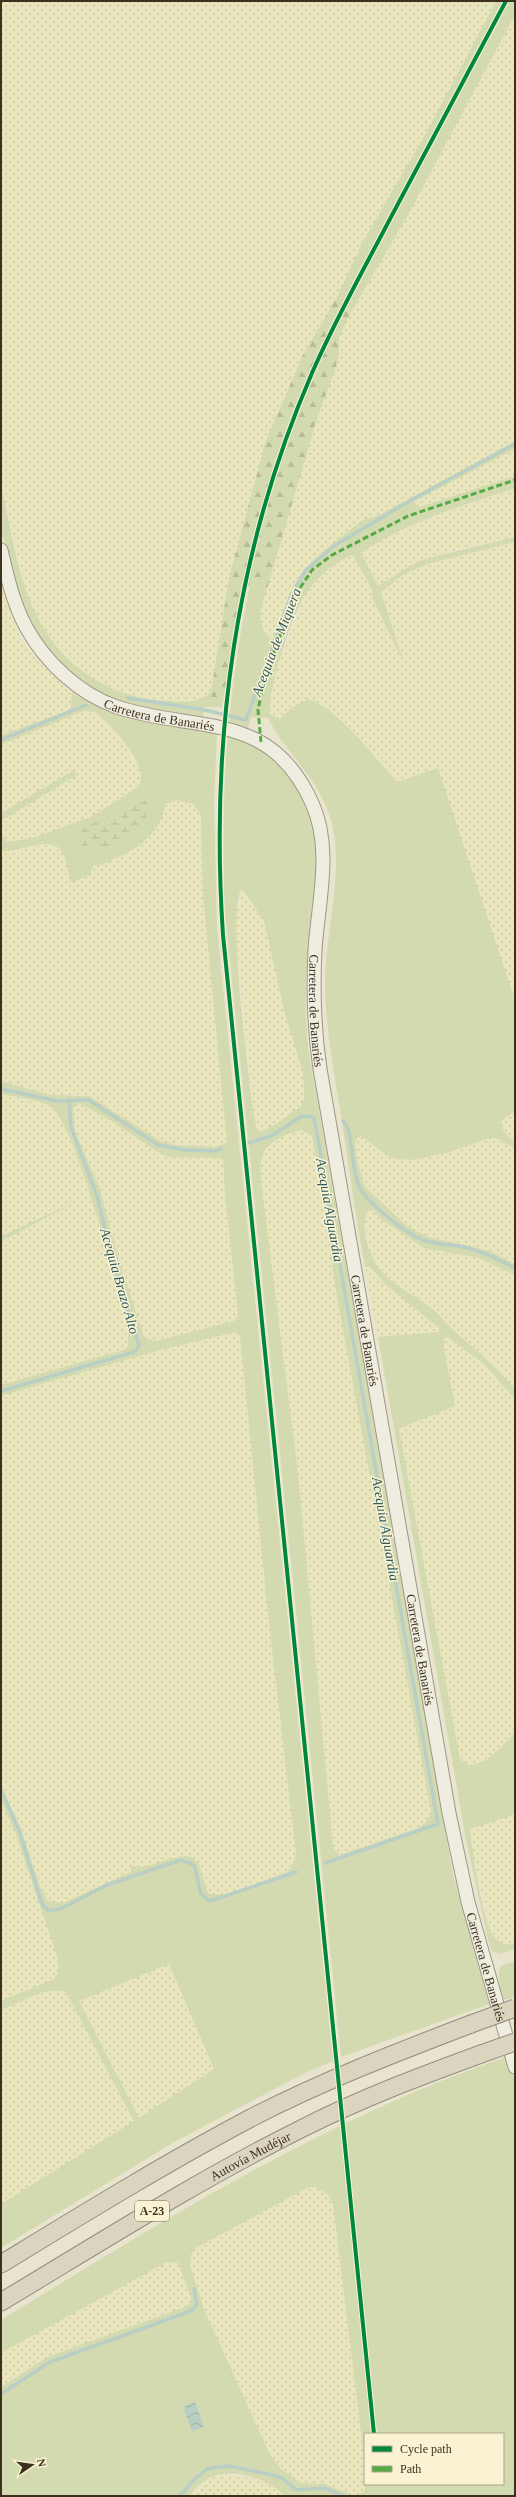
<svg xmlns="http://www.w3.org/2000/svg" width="516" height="2497" font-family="'Times New Roman',serif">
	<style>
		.farmland { fill: url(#farmland-dots) }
		.green { fill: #d4daaf; fill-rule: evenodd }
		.forest { fill: url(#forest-firs) }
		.wetland { fill: url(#wetland-marsh) }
		.water { fill: url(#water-waves) }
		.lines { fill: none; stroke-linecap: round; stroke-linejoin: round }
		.stream { stroke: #b9cec4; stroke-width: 3.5 }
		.secondary-casing { stroke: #9d9787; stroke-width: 15 }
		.highway-casing { stroke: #928d7e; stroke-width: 19 }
		.secondary { stroke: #efece0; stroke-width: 13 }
		.highway { stroke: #dbd4be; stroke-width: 17 }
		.highway-bridge-casing { stroke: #928d7e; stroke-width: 19; stroke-linecap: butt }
		.highway-bridge { stroke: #dbd4be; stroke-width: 17 }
		.quiet { stroke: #55ab43; stroke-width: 3; stroke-dasharray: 6 3; stroke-linecap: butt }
		.cycleway-casing { stroke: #f9f3d3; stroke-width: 6 }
		.cycleway { stroke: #00873e; stroke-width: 4 }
		.labels { text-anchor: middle; stroke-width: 3; stroke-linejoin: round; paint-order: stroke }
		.shield { fill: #f9f3d3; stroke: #756b54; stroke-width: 1 }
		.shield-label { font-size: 12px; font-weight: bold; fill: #3d311d }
		.street-label { font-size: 13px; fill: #3d311d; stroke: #f9f3d3 }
		.water-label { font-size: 14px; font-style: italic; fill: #2b5b5f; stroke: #f9f3d3 }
	</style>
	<defs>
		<pattern id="farmland-dots" width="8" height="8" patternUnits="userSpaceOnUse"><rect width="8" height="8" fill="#e9e6bd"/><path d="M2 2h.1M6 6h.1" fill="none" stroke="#c9c6a2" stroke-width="1.8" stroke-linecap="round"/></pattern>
		<pattern id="forest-firs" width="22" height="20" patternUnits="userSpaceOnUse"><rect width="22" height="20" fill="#d4daaf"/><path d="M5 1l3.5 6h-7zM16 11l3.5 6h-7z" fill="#b7bc96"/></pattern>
		<pattern id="wetland-marsh" width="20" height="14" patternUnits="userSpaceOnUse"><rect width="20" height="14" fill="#d4daaf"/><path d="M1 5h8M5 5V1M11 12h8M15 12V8" fill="none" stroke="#b7bc96"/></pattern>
		<pattern id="water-waves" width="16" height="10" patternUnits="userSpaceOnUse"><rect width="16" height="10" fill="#b9cec4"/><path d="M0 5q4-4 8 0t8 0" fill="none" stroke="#a0b1a8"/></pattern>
	</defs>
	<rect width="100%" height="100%" fill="#e8e4ce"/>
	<!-- farmland -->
	<g class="farmland">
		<polygon points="1,1 496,1 426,133 362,243 338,295 303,355 288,386 266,440 229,578 211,691 200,699 177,701 152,699 126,694 103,684 77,668 62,654 40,624 26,592 1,484"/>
		<polygon points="515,15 515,441 381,514 361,521 316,557 304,570 287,601 272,640 262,629 259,614 317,419 336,367 339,352 339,338 350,314 407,217"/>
		<polygon points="515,449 515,476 419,507 414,504 415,500"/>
		<polygon points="515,488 515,537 457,549 411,565 378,586 361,554 376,543 430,518"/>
		<polygon points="515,542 515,1000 466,854 337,717 318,702 291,708 280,719 270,714 269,702 274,676 305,595 321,575 336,563 351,555 354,557 372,589 372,597 402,659 380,592 404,574 428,564"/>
		<polygon points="1,581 17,630 24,643 38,661 72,693 73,700 66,711 1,735"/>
		<polygon points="83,711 94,712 117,733 141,772 139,786 93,816 69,826 39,836 11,842 6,841 1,832 1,821 76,775 74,771 1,813 1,745"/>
		<polygon points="178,800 193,804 201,815 202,824 203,896 227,1143 214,1147 177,1145 161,1141 83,1094 50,1095 1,1081 1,851 16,851 42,845 51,845 63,853 66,864 99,866 139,847 154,830 164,804"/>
		<polygon points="242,889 264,921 285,1014 303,1073 304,1089 304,1101 300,1107 273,1126 261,1131 257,1130 253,1110 240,979 235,920"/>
		<polygon points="1,1094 51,1106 64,1122 92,1199 128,1324 130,1338 128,1346 123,1350 1,1385 1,1242 68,1206 1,1236"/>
		<polygon points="79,1103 110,1120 162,1155 172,1157 223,1158 225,1194 238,1315 234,1321 156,1341 147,1339 143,1334 115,1246 100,1189 75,1131 73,1109"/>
		<polygon points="515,1111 515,1144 501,1127 502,1120"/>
		<polygon points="301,1130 310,1134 313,1140 336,1291 431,1812 425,1823 418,1828 340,1855 333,1848 332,1835 298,1473 261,1181 261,1160 264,1153 280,1138"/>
		<polygon points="361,1136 397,1159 411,1160 450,1152 489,1138 497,1138 515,1148 515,1264 490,1251 429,1237 407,1226 365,1187 357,1161 355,1143 357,1138"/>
		<polygon points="373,1210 382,1220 424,1248 479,1258 515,1275 515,1389 493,1363 452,1330 432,1308 397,1285 383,1273 370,1250 366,1232 364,1218 368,1211"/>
		<polygon points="365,1267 370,1267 387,1286 425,1314 439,1328 439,1332 378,1337"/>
		<polygon points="236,1332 240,1336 246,1385 296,1854 294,1864 285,1873 225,1894 213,1896 208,1893 204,1886 199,1865 180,1856 155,1866 141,1868 131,1866 132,1872 63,1903 54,1903 48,1901 40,1886 22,1832 1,1785 1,1396 156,1351"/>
		<polygon points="447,1337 483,1363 515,1399 515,1732 495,1753 473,1765 464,1763 458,1752 399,1428 455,1406 444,1349 444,1338"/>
		<polygon points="1,1800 16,1835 57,1956 59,1971 54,1979 1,2001"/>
		<polygon points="515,1814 515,1943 506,1945 494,1937 490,1928 475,1864 470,1829"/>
		<polygon points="168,1964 214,2069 139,2118 78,2001"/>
		<polygon points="59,1989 66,1992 73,2002 134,2121 1,2204 1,2010 47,1992"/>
		<polygon points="315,2187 328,2194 333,2205 365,2465 365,2484 368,2486 360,2495 353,2495 325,2484 301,2483 280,2468 270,2455 204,2309 190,2265 191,2255 196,2248 307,2188"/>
		<polygon points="167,2262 178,2263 191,2298 188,2306 91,2341 26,2369 1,2387 1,2353"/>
		<polygon points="222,2474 264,2480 280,2490 284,2496 190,2496 207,2480"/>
	</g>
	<!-- green -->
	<g class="green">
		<polygon points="496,1 515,1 515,15 407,217 350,314 344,299 338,295 362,243 426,133"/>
		<path d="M515,441V449L413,502L419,507L515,476V488C462,506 407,522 361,553L378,586L411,565L428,558L515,537V542L428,564L404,574L381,592L404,664L372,597V589L354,557L351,555C333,565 316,577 305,595C291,619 268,687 270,714L280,719L291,708L308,699C337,707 376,759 397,782L438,768L515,1000V1111L502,1120L501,1127L515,1144V1148L497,1138H489L450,1152L411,1160L397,1159L386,1155L361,1136L357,1138L355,1143L357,1161L365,1187L407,1226L429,1237L490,1251L515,1264V1275L479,1258L424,1248L382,1220L373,1210L368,1211C358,1227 371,1260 383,1273C396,1287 415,1295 430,1307C439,1313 445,1323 453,1330C475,1349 496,1366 515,1389V1399L483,1363L447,1337L444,1339V1349L455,1406L399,1429L460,1759L468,1765C489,1764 503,1745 515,1732V1814L470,1829C472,1850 483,1924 495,1938C501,1944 507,1946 515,1943V1949L501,1954L492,1951L489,1944L466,1840L378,1337L439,1332V1328L387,1286L370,1267H365C355,1213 348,1158 339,1103C332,1064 326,1026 325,986C325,936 344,871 332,824C322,781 287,756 268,718L251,717L245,740C294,772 318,805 317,865C316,884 312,903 310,922C306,965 304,1005 308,1047L453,1875L489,2004L341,2057L225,911C220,800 227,694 250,585L267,589C261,607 254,625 272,640L295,583L304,570L316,557L361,521L381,514ZM242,889L264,921L285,1014L303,1073L304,1089V1101L300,1107L273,1126L261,1131L257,1130L253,1110C249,1079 226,906 242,889ZM301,1130L310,1134L313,1140L336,1291L431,1812L425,1823L418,1828L340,1855L333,1848L332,1835L298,1473L261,1180C261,1174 260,1167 261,1161C263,1144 286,1133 301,1130Z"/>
		<path d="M1,484C17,558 24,635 93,678C112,690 134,698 156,700C174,701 198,706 211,691L212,707H204L203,717L137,707L108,697L91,688L66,669L38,638L22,606L9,560L1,528Z"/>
		<path d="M72,693L113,711L217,734L214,803L217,928L333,2061L303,2074L174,2142L1,2248V2204L134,2121L66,1992C47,1985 19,2004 1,2010V2001L54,1979L59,1971L57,1956L16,1835L1,1800V1785L22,1832L40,1886L48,1901L63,1903L131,1872V1866C154,1871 175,1850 193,1858L199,1865L208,1893C223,1901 269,1879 285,1873L291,1869L296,1854L268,1614L240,1336L236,1332L156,1351L1,1396V1385L123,1350L128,1346V1324C117,1288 75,1122 51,1107C40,1100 14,1097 1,1094V1081L50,1095L89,1096L161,1141L177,1145L214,1147L227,1143L203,896L201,815L193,804L178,800L165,804C161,840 128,853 99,866L94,865L89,875L73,882L70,881C68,872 67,861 63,853C51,833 18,854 1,851V832L6,841L11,842L39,836L93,816L139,786C150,766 110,722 94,712L83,711L1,745V735L67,711L71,707ZM79,1103L110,1120L162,1155L172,1157L223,1158L225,1194L238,1315L234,1321L156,1341L147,1339L143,1334L115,1246L100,1189L75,1131L73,1109ZM169,1964L214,2069L139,2118L79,2001Z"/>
		<polygon points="74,770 77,775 1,821 1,813"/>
		<polygon points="73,1203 1,1242 1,1236"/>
		<path d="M515,1961V1997L504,2000C501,1988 496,1978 501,1966Z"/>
		<path d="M515,2054V2496H284C272,2481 242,2471 222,2474C210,2475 196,2486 190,2496H1V2387L47,2357L188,2306L191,2298L178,2263L167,2262L1,2353V2320C166,2219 330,2115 515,2054ZM315,2187L328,2194L333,2205L365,2465V2434H503V2484H367L364,2492L353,2495L325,2484L301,2483L280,2468L270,2455L204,2309L190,2265L191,2255L196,2248L307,2188Z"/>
	</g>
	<!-- forest -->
	<polygon class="forest" points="338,295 344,299 350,314 339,338 339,352 336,367 317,419 267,589 242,584 222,707 212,707 211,691 229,578 266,440 303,355"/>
	<!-- wetland -->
	<path class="wetland" d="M141,801H146C158,832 106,856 82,847L78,841L79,834L84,828Z"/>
	<!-- water -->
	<polygon class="water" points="195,2402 204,2427 192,2431 183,2407"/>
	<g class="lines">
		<!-- stream -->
		<g class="stream">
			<polyline points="128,698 205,710 246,720 290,598 305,571 334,546 413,499 515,444"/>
			<polyline points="1,740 86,705"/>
			<polyline points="1,1089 57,1101 89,1100 158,1145 185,1150 215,1151 221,1149"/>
			<path d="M343,1121C355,1130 349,1175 363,1193C375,1208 407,1235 426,1241C437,1244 447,1245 459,1246C479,1250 497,1258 515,1268"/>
			<polyline points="249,1143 273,1135 302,1116 314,1117 438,1824 325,1863"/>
			<polyline points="1,1391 134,1352 139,1346 113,1263 97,1196 71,1127 69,1100"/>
			<polyline points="1,1790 19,1830 42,1904 49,1911 60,1909 107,1885 181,1860 194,1865 201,1894 210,1901 296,1872"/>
			<polyline points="1,2394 50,2362 191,2311 197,2304 194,2289"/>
			<polyline points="180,2496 196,2478 207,2469 218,2467 229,2466 268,2474 282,2478 296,2490 325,2488 343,2496"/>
		</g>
		<!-- secondary casing -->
		<g class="secondary-casing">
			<g id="secondary">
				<path id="s1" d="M1,550C7,576 13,603 26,627C45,662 79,694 117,707C196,733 270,709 312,803C333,849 318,902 315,950C313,990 314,1029 320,1069L449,1813L468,1902L515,2067"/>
			</g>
		</g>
		<!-- highway casing -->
		<g class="highway-casing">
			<g id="highway">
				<path d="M1,2264C83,2214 164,2164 249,2119C320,2082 395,2053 471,2024"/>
				<path id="s2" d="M1,2302C101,2242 200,2179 305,2127C362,2098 421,2076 481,2054"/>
			</g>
		</g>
		<!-- secondary -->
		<use href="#secondary" class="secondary"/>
		<!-- highway -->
		<use href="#highway" class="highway"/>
		<!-- highway-bridge casing -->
		<g class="highway-bridge-casing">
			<g id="highway-bridge">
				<polyline points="471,2024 515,2008"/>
				<polyline points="481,2054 515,2042"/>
			</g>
		</g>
		<!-- highway-bridge -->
		<use href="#highway-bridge" class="highway-bridge"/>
		<!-- quiet -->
		<polyline class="quiet" points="261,742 258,710 265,676 296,594 312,570 332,555 408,516 515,480"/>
		<!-- cycleway casing -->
		<g class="cycleway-casing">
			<path id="cycleway" d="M374,2434L223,935C210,743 235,551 312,373C335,320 364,269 391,217C429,145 468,73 506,1"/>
		</g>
		<!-- cycleway -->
		<use href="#cycleway" class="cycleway"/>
	</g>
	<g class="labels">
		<!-- shield labels -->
		<rect class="shield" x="135" y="2201" width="34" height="20" rx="3"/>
		<g class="shield-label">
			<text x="152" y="2215">A-23</text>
		</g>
		<!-- street labels -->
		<g class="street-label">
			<text dy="5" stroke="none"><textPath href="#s1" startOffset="248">Carretera de Banariés</textPath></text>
			<text dy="5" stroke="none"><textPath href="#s1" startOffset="644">Carretera de Banariés</textPath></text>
			<text dy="5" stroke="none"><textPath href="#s1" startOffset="968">Carretera de Banariés</textPath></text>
			<text dy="5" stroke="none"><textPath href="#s1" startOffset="1292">Carretera de Banariés</textPath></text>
			<text dy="5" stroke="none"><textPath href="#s1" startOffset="1616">Carretera de Banariés</textPath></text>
			<text dy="5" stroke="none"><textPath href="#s2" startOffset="289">Autovía Mudéjar</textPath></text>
		</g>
		<!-- water labels -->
		<g class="water-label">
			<text transform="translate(276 642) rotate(-69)" y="5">Acequia de Miquera</text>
			<text transform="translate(330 1210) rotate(80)" y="5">Acequia Alguardia</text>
			<text transform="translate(120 1281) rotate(74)" y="5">Acequia Brazo Alto</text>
			<text transform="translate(386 1529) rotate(80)" y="5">Acequia Alguardia</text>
		</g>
	</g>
	<!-- border -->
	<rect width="516" height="2497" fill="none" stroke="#3d311d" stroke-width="4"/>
	<!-- legend -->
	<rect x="364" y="2433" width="140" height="52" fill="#f9f3d3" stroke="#aea58a"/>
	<rect x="372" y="2446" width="20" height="6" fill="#00873e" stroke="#aea58a"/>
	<text x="400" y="2453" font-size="12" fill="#3d311d">Cycle path</text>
	<rect x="372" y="2466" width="20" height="6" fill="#55ab43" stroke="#aea58a"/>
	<text x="400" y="2473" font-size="12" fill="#3d311d">Path</text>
	<!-- north arrow -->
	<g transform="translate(32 2465) rotate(77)" stroke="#f9f3d3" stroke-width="3" paint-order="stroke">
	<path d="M0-3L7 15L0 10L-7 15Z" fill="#3d311d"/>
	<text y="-6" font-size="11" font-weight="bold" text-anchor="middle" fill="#3d311d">N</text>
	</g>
</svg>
